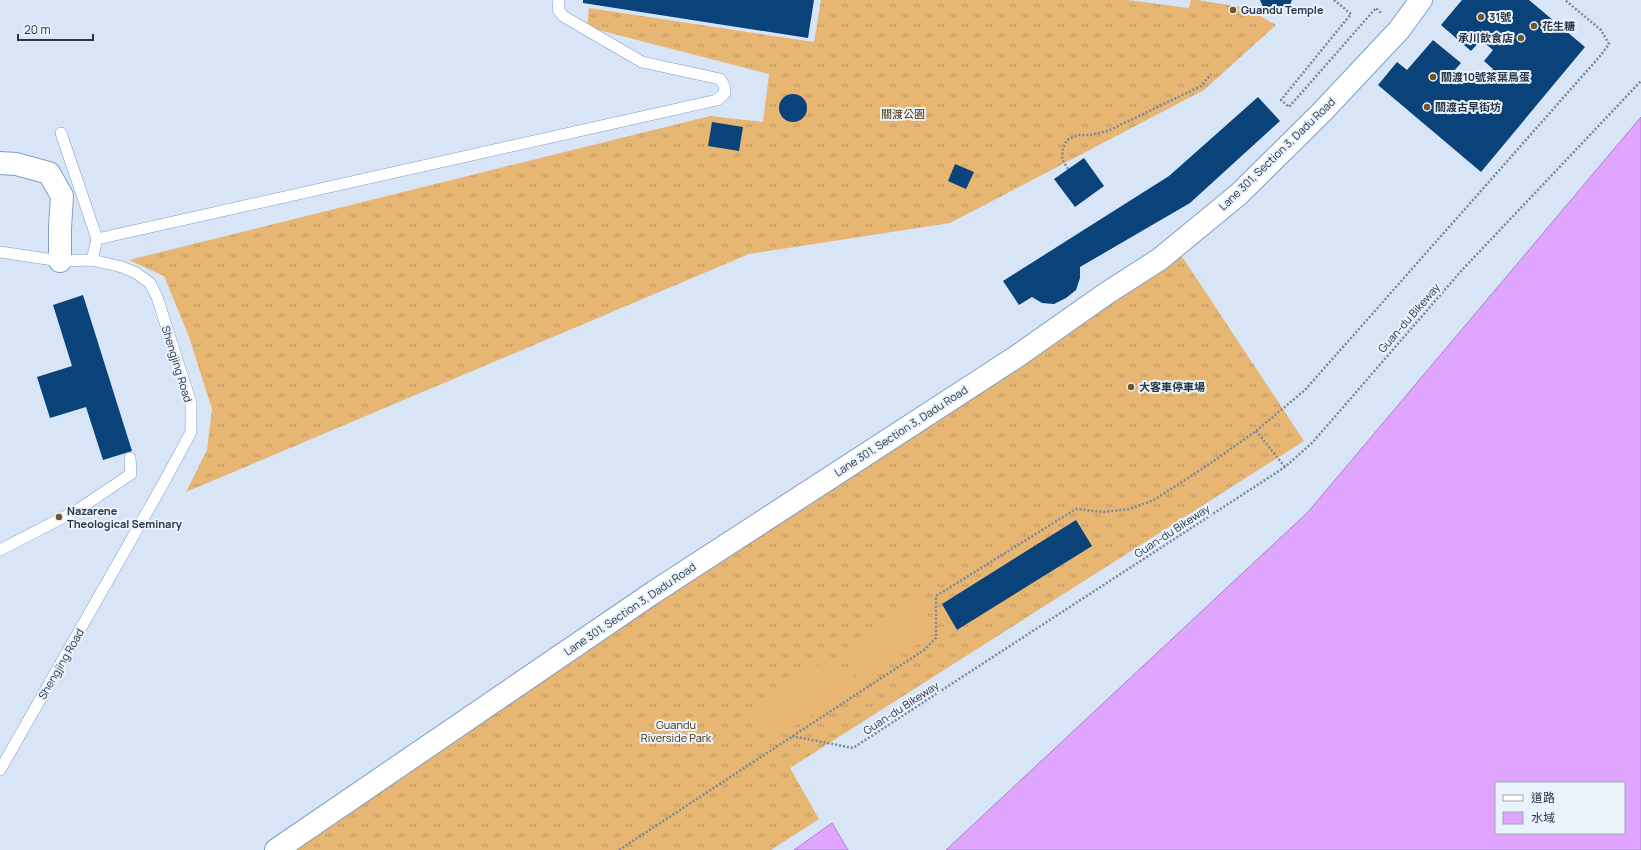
<svg xmlns="http://www.w3.org/2000/svg" width="1641" height="850" font-family="Manrope,'Noto Sans TC',sans-serif">
	<style>
		.grass { fill: url(#grass-tufts) }
		.pitch { fill: #e8b673 }
		.water { fill: #e0a5fe; stroke: #a984c7; fill-rule: evenodd }
		.building { fill: #0a427a }
		.lines { fill: none; stroke-linecap: round; stroke-linejoin: round }
		.lane-casing { stroke: #7d9fc9; stroke-width: 12 }
		.street-casing { stroke: #7d9fc9; stroke-width: 24 }
		.secondary-casing { stroke: #7d9fc9; stroke-width: 24 }
		.path { stroke: #7b899b; stroke-width: 2.5; stroke-dasharray: 2 2; stroke-linecap: butt }
		.lane { stroke: #fff; stroke-width: 11 }
		.street { stroke: #fff; stroke-width: 22 }
		.secondary { stroke: #fff; stroke-width: 22 }
		.poi-dot { fill: #74552a; stroke: #eaf2fb; stroke-width: 1.5 }
		.labels { text-anchor: middle; stroke-width: 4; stroke-linejoin: round; paint-order: stroke }
		.poi-label { font-size: 11px; font-weight: bold; fill: #283647; stroke: #eaf2fb; text-anchor: start }
		.park-label { font-size: 11px; fill: #4a2f04; stroke: #eaf2fb }
		.street-label { font-size: 11px; fill: #283647; stroke: #eaf2fb }
	</style>
	<defs>
		<pattern id="grass-tufts" width="24" height="20" patternUnits="userSpaceOnUse"><rect width="24" height="20" fill="#e8b673"/><path d="M3 7l-1-3M5 7V3M7 7l1-3M15 17l-1-3M17 17v-4M19 17l1-3" fill="none" stroke="#bc9560"/></pattern>
	</defs>
	<rect width="100%" height="100%" fill="#d7e5f7"/>
	<!-- grass -->
	<g class="grass">
		<polygon points="821,0 1127,0 1189,8 1191,0 1197,0 1247,8 1276,25 1204,90 950,223 749,254 186,492 207,450 212,409 189,337 164,276 129,260 710,116 763,122 769,74 587,27 589,8 814,42"/>
		<polygon points="1177,249 1304,441 790,768 819,819 771,850 286,850"/>
	</g>
	<!-- pitch -->
	<g class="pitch">
		<polygon points="918,600 938,631 860,681 841,651"/>
		<polygon points="830,658 851,690 773,740 752,709"/>
	</g>
	<!-- water -->
	<g class="water">
		<path d="M1641,117V850H946L1308,512ZM1496,783H1624V833H1496Z"/>
		<polygon points="832,823 848,850 794,850"/>
	</g>
	<!-- building -->
	<g class="building">
		<polygon points="583,0 814,0 808,38 583,3"/>
		<polygon points="1260,0 1292,0 1289,7 1276,12 1263,7"/>
		<polygon points="1462,0 1529,0 1585,47 1481,172 1378,85 1397,62 1407,70 1433,40 1461,63 1452,73 1463,82 1471,72 1483,82 1493,69 1484,61 1493,50 1481,40 1471,51 1441,25"/>
		<circle cx="793" cy="108" r="14"/>
		<polygon points="1258,97 1280,121 1190,203 1080,267 1080,278 1076,290 1066,298 1054,304 1042,303 1032,297 1019,305 1003,281 1169,176"/>
		<polygon points="712,122 743,127 739,151 708,146"/>
		<polygon points="1084,158 1104,186 1075,207 1054,179"/>
		<polygon points="955,164 974,172 966,189 948,181"/>
		<polygon points="83,295 132,451 103,460 86,407 50,418 37,377 72,366 53,305"/>
		<polygon points="1076,520 1092,546 957,630 942,604"/>
	</g>
	<g class="lines">
		<!-- lane casing -->
		<g class="lane-casing">
			<g id="lane">
				<polyline points="61,133 97,239"/>
				<polyline points="0,252 60,261 92,260 122,267 136,273 150,283 157,297 191,403 191,432 163,484 0,770"/>
				<polyline points="92,260 97,239 717,100 725,93 724,85 720,79 642,62 563,16 558,9 559,0"/>
				<polyline points="0,550 79,509 131,474 130,458"/>
			</g>
		</g>
		<!-- street casing -->
		<g class="street-casing">
			<polyline id="street" points="0,163 16,164 49,173 62,196 60,228 60,261"/>
		</g>
		<!-- secondary casing -->
		<g class="secondary-casing">
			<polyline id="secondary" points="276,850 654,592 1016,357 1107,293 1160,259 1239,194 1322,112 1399,30 1421,0"/>
		</g>
		<!-- path -->
		<g class="path">
			<polyline points="1334,0 1351,14 1281,100 1289,107 1376,8 1381,13"/>
			<polyline points="1068,169 1062,159 1063,148 1067,140 1078,135 1090,135 1108,131 1201,86 1211,74"/>
			<polyline points="1256,431 1285,467"/>
			<polyline points="792,736 853,748 1285,467 1312,443 1462,270 1641,81"/>
			<polyline points="619,850 924,650 936,638 936,596 1076,509 1103,512 1130,509 1154,500 1211,463 1256,431 1305,390 1601,55 1609,44 1601,30 1565,0"/>
		</g>
		<!-- lane -->
		<use href="#lane" class="lane"/>
		<!-- street -->
		<use href="#street" class="street"/>
		<!-- secondary -->
		<use href="#secondary" class="secondary"/>
	</g>
	<!-- markers -->
	<g class="poi-dot">
		<circle cx="1233" cy="10" r="4"/>
		<circle cx="1481" cy="17" r="4"/>
		<circle cx="1534" cy="26" r="4"/>
		<circle cx="1521" cy="38" r="4"/>
		<circle cx="1433" cy="77" r="4"/>
		<circle cx="1427" cy="107" r="4"/>
		<circle cx="1131" cy="387" r="4"/>
		<circle cx="59" cy="517" r="4"/>
	</g>
	<g class="labels">
		<!-- poi labels -->
		<g class="poi-label">
			<text x="1241" y="14">Guandu Temple</text>
			<text x="1489" y="21">31號</text>
			<text x="1542" y="30">花生糖</text>
			<text x="1513" y="42" text-anchor="end">承川飲食店</text>
			<text x="1441" y="81">關渡10號茶葉鳥蛋</text>
			<text x="1435" y="111">關渡古早街坊</text>
			<text x="1139" y="391">大客車停車場</text>
			<text x="67" y="515">Nazarene<tspan x="67" dy="13">Theological Seminary</tspan></text>
		</g>
		<!-- park labels -->
		<g class="park-label">
			<text x="903" y="118">關渡公園</text>
			<text x="676" y="729">Guandu<tspan x="676" dy="13">Riverside Park</tspan></text>
		</g>
		<!-- street labels -->
		<g class="street-label">
			<text transform="translate(1277 154) rotate(-44)" y="4">Lane 301, Section 3, Dadu Road</text>
			<text transform="translate(1409 318) rotate(-49)" y="4">Guan-du Bikeway</text>
			<text transform="translate(177 364) rotate(73)" y="4">Shengjing Road</text>
			<text transform="translate(901 431) rotate(-33)" y="4">Lane 301, Section 3, Dadu Road</text>
			<text transform="translate(1172 531) rotate(-33)" y="4">Guan-du Bikeway</text>
			<text transform="translate(630 609) rotate(-34)" y="4">Lane 301, Section 3, Dadu Road</text>
			<text transform="translate(61 664) rotate(-60)" y="4">Shengjing Road</text>
			<text transform="translate(901 708) rotate(-33)" y="4">Guan-du Bikeway</text>
		</g>
	</g>
	<!-- legend -->
	<rect x="1495" y="782" width="130" height="52" fill="#eaf2fb" stroke="#9ca7b3"/>
	<rect x="1503" y="795" width="20" height="6" fill="#ffffff" stroke="#9ca7b3"/>
	<text x="1531" y="802" font-size="12" fill="#283647">道路</text>
	<rect x="1503" y="812" width="20" height="12" fill="#e0a5fe" stroke="#9ca7b3"/>
	<text x="1531" y="822" font-size="12" fill="#283647">水域</text>
	<!-- scale -->
	<path d="M18 34v6h75v-6" fill="none" stroke="#283647" stroke-width="2"/>
	<text x="24" y="34" font-size="12" fill="#283647" stroke="#eaf2fb" stroke-width="3" paint-order="stroke">20 m</text>
</svg>
